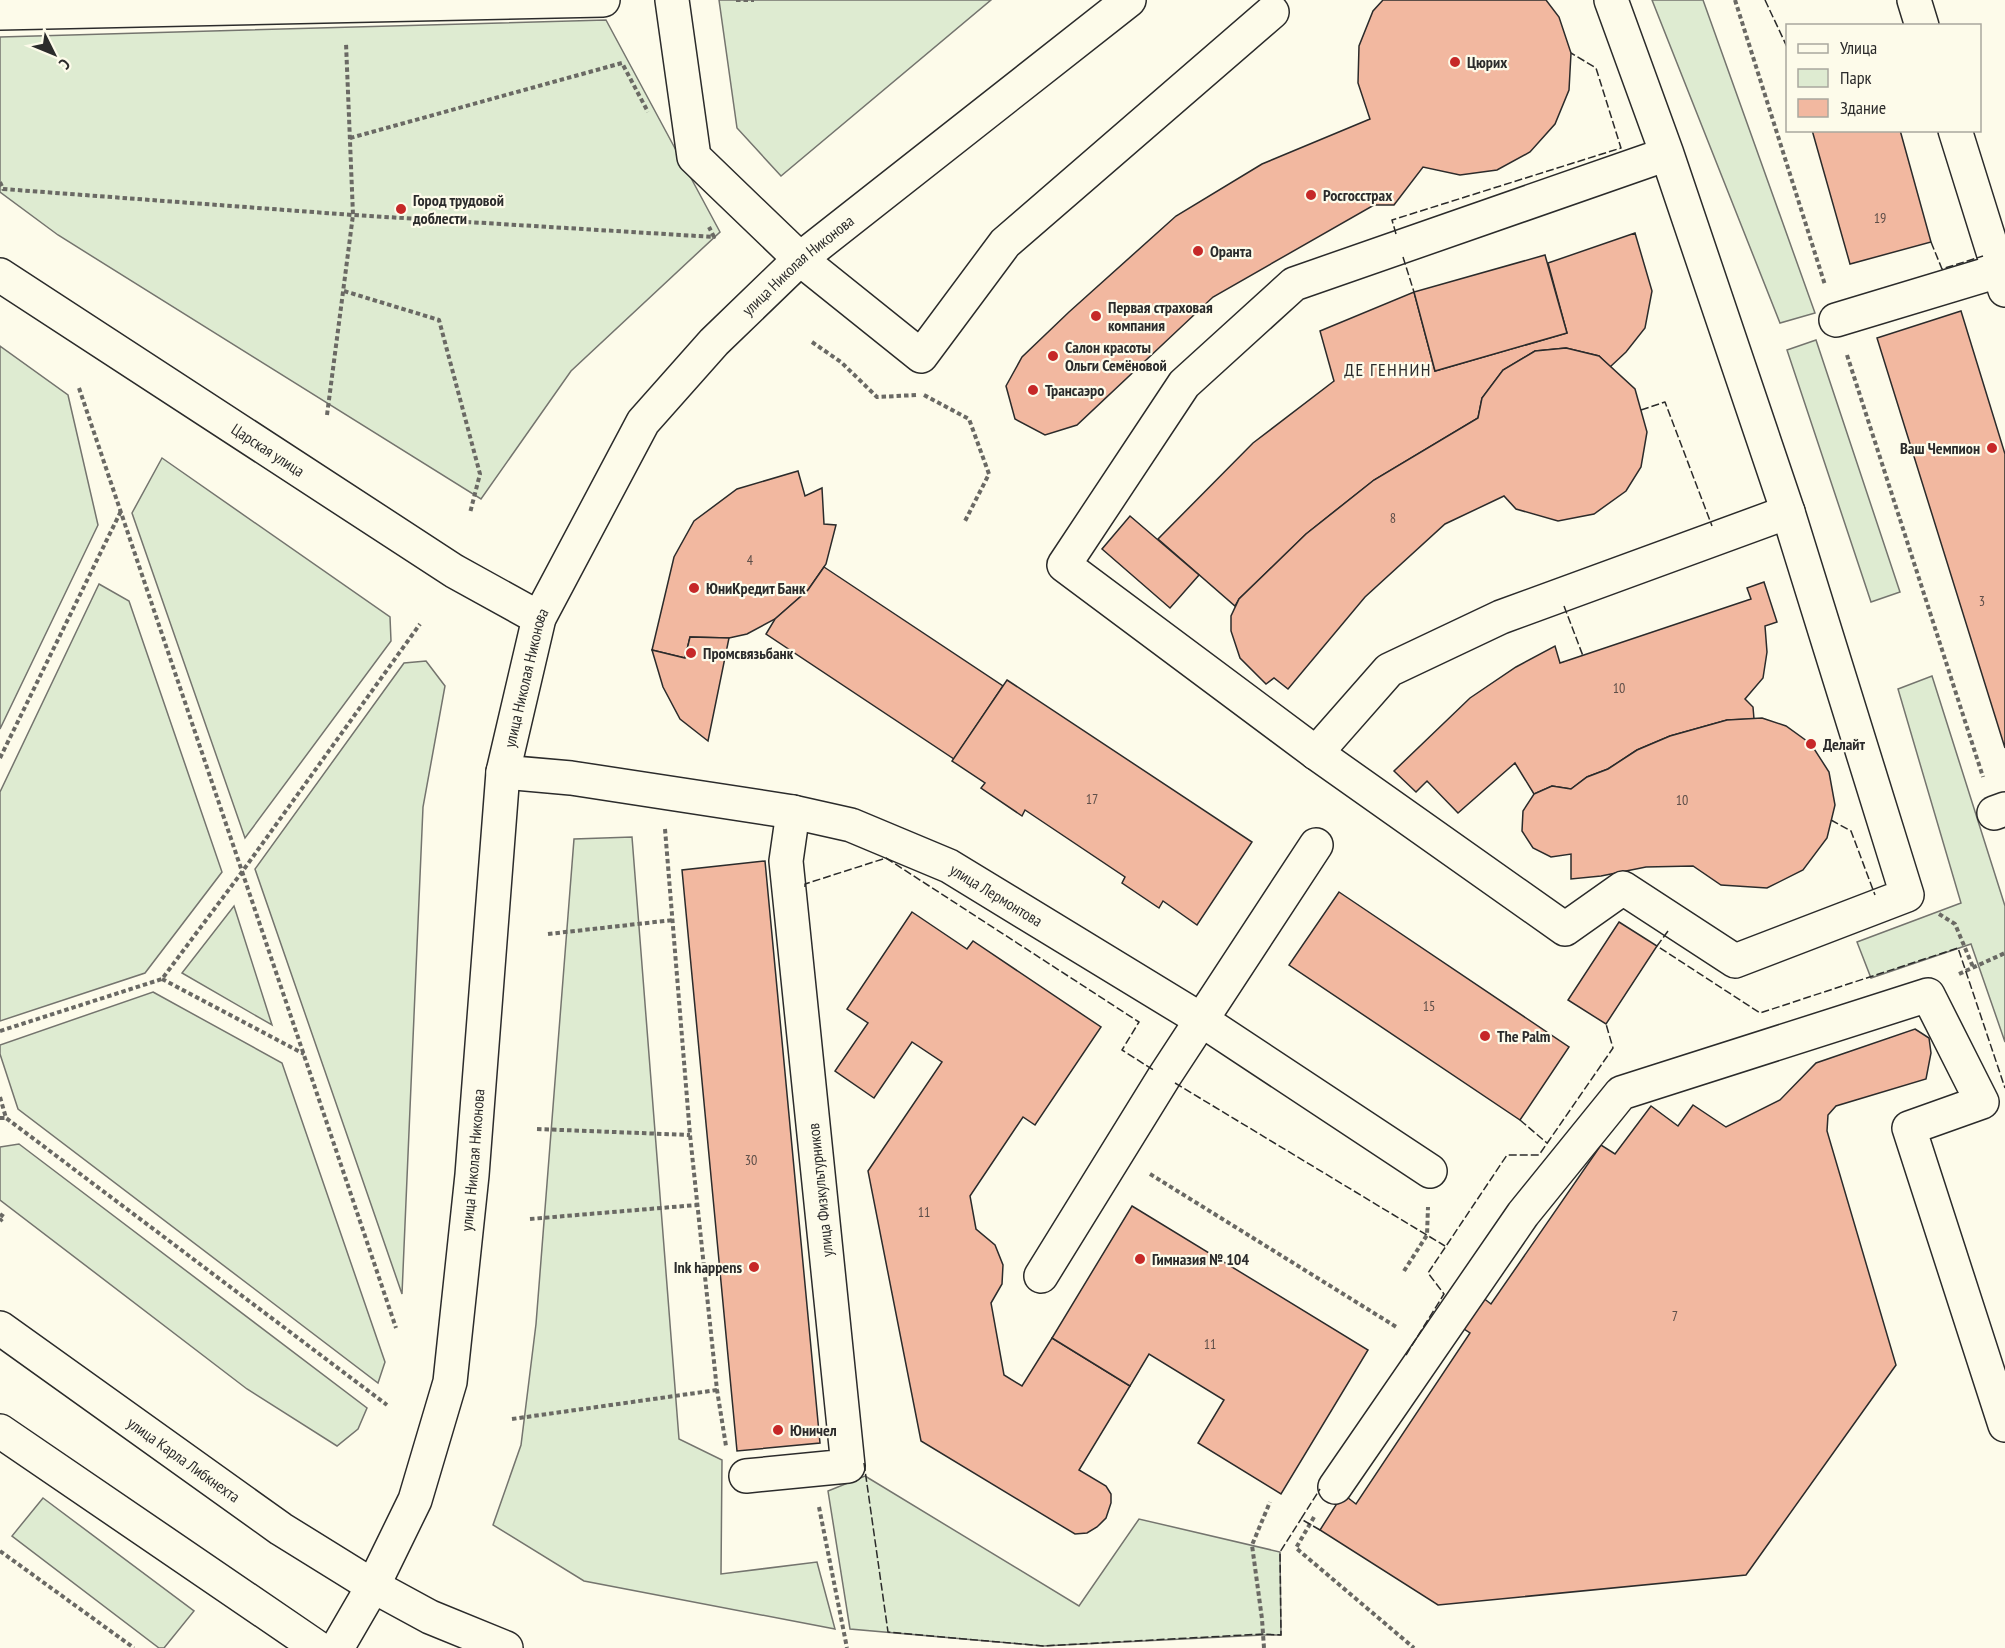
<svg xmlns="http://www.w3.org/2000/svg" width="2005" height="1648" font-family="'PT Sans Narrow',sans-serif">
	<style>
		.green { fill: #deebd1; stroke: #74746e; stroke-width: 1.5 }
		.building { fill: #f2b8a0; stroke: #2b2b2b; stroke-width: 1.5 }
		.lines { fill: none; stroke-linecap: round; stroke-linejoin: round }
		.minor-casing { stroke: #2b2b2b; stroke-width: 36 }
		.major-casing { stroke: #2b2b2b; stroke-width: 36 }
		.path { stroke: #6a6964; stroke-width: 4; stroke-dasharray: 4.5 3; stroke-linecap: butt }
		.minor { stroke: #fdfbea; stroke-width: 33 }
		.major { stroke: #fdfbea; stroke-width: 33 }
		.fence { stroke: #2b2b2b; stroke-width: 1.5; stroke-dasharray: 8 3; stroke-linecap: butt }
		.poi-dot { fill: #c62828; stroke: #fdfbea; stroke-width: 2 }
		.labels { text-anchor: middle; stroke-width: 4.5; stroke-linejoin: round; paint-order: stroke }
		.number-label { font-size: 14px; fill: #5d4e48 }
		.poi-label { font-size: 16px; font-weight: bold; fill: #2b2b2b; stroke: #fdfbea; text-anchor: start }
		.street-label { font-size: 16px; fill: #2b2b2b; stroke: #fdfbea }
		.neighbourhood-label { font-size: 18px; letter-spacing: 1.5px; fill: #2b2b2b; stroke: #fdfbea }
	</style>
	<rect width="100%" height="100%" fill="#fdfbea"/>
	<!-- green -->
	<g class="green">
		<polygon points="719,0 991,0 781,176 737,128"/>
		<polygon points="1652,0 1703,0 1815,313 1780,323"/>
		<polygon points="606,20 720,232 571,371 481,499 58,235 0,192 0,37"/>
		<polygon points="1816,340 1900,592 1871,602 1787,350"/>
		<polygon points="0,346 68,395 98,525 0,729"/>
		<polygon points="162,458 390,617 391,641 245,838 132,513"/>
		<polygon points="99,584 129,601 222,872 145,973 0,1021 0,792"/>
		<polygon points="426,661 445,686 423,807 402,1294 255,869 404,663"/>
		<polygon points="1932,676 2005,906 2005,1042 1971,944 1871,978 1857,942 1961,903 1898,689"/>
		<polygon points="632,837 679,1439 722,1460 721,1574 817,1562 835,1629 584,1581 493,1525 521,1445 536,1324 574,839"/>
		<polygon points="234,906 272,1025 182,973"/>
		<polygon points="153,992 282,1063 385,1362 378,1383 18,1109 0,1054 0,1045"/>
		<polygon points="19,1144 367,1408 358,1429 337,1446 247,1389 0,1200 0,1147"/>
		<polygon points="865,1476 1079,1606 1139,1519 1280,1552 1281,1635 1263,1635 1043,1646 850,1629 828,1491"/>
		<polygon points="43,1498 194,1611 164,1648 159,1648 12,1536"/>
	</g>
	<!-- building -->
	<g class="building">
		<polygon points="1383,0 1546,0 1559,17 1571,53 1569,90 1555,124 1530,152 1497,170 1460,175 1423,167 1394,205 1374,205 1213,297 1077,425 1045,435 1015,419 1006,386 1022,357 1069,312 1176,216 1262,164 1370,119 1358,83 1359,46 1373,11"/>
		<polygon points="1812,130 1900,130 1931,242 1850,264"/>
		<polygon points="1635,233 1652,291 1645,328 1626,352 1610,367 1599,356 1566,348 1535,351 1503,370 1482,398 1478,418 1374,480 1306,534 1239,599 1235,606 1158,539 1253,443 1334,381 1320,331 1414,292 1435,371 1567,333 1548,263"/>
		<polygon points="1545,255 1567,333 1435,371 1414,292"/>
		<polygon points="1961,311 2005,454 2005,748 1877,338"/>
		<polygon points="1566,348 1599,356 1635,389 1647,432 1641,467 1626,491 1594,514 1558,521 1516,509 1504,496 1445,524 1365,597 1288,689 1274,678 1266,684 1240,658 1231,631 1231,616 1239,599 1306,534 1374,480 1478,418 1482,398 1503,370 1535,351"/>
		<polygon points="798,471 805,496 822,488 824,524 836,525 826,564 808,590 775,619 747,634 729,638 690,637 685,658 652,650 674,557 694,521 737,489"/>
		<polygon points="1130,516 1199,575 1170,608 1102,549"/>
		<polygon points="824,567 1003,686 954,759 766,634 775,619 808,590"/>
		<polygon points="1764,582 1777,622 1765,626 1767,652 1763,678 1745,699 1753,707 1754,719 1727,720 1670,736 1637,750 1608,769 1587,777 1571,789 1552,786 1534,794 1515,763 1458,813 1427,781 1416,792 1394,771 1470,698 1516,667 1555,646 1560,663 1751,599 1747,588"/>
		<polygon points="690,637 729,638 708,741 680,719 663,687 652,650 685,658"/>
		<polygon points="1007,680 1252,842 1197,925 1163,901 1159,908 1122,883 1125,877 1025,810 1022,816 981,788 985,783 952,761"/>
		<polygon points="1762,718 1786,726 1811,744 1829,772 1835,805 1827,838 1803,870 1767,888 1721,885 1693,866 1646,867 1601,876 1571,879 1571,854 1551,857 1533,848 1522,831 1523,811 1534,794 1552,786 1571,789 1587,777 1608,769 1637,750 1670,736 1727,720"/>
		<polygon points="765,861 820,1443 737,1451 682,870"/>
		<polygon points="1339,892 1569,1047 1520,1120 1289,965"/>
		<polygon points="912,912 967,949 973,941 1101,1027 1035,1125 1023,1117 970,1196 976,1229 995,1245 1003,1265 1002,1284 991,1303 1004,1375 1022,1386 1052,1338 1130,1386 1079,1470 1106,1486 1111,1494 1111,1503 1106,1518 1097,1527 1087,1533 1075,1534 921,1441 868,1171 942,1062 912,1042 874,1098 835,1071 868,1023 847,1009"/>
		<polygon points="1619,922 1657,946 1606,1024 1568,1000"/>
		<polygon points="1915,1029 1929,1038 1931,1053 1926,1079 1836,1106 1828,1115 1827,1131 1896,1365 1746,1575 1438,1605 1320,1530 1343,1494 1356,1504 1470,1333 1461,1327 1482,1297 1491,1304 1601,1145 1615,1154 1651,1106 1678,1126 1693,1105 1726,1127 1780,1100 1816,1063"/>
		<polygon points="1132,1206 1368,1350 1281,1494 1198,1443 1224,1400 1149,1354 1130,1386 1052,1338"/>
	</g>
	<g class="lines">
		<!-- minor casing -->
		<g class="minor-casing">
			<g id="minor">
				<polyline points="672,0 694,157 800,259 921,356 1005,243 1272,12"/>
				<polyline points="1611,0 1667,154 1788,512 1907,895 1735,961 1623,888 1565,929 1316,753 1064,565 1184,384 1294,284 1667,154"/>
				<polyline points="1914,0 1922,26"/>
				<polyline points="0,13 603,0"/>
				<polyline points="1955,130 2005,290"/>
				<path id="s1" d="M0,275L454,571L539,618"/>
				<polyline points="1836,320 2005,269"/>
				<polyline points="1316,753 1389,670 1501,617 1788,512"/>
				<path id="s2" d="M503,772L571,778L793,812L851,825L949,866L1200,1019L1430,1171"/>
				<polyline points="1994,813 2005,809"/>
				<polyline points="1041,1276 1164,1077 1316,845"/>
				<polyline points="746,1476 848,1466 786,861 793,812"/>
				<polyline points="1335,1487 1523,1214 1621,1093 1928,995 1982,1102 1909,1128 2005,1425"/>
				<path id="s3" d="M373,1586L415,1500L450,1382L472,1175L503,772L539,618L643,422L714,342L800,259L1129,0"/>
			</g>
		</g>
		<!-- major casing -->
		<g class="major-casing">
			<g id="major">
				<path id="s4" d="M0,1328L281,1529L373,1586L430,1617L506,1648"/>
				<polyline points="0,1431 318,1648"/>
				<polyline points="337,1648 373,1586"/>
			</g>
		</g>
		<!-- path -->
		<g class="path">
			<polyline points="736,0 754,0"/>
			<polyline points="1735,0 1825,285"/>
			<polyline points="350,138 622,63 648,112"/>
			<polyline points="0,182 3,189 353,215 714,237 709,227"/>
			<polyline points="344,291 439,320 480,474 470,513"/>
			<polyline points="812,342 841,362 877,397 916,395"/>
			<polyline points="1847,355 1983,777"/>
			<polyline points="79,388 396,1328"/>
			<polyline points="924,395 969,419 989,474 964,523"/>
			<polyline points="327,415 353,215 346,43"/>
			<polyline points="0,758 121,511"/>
			<polyline points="665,829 690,1135 717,1390 726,1446"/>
			<polyline points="1939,914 1955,924 1973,967"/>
			<polyline points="548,934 673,920"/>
			<polyline points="1959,974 2005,953"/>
			<polyline points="162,979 304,1054"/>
			<polyline points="0,1031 162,979 242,872 420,624"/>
			<polyline points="0,1097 6,1118 387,1405"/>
			<polyline points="0,1118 6,1118"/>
			<polyline points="537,1129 690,1135"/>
			<polyline points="1150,1174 1398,1328"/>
			<polyline points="0,1214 4,1217 0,1221"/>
			<polyline points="530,1219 697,1205"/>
			<polyline points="1404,1271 1427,1235 1428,1207"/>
			<polyline points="512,1419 717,1390"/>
			<polyline points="819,1507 847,1648"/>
			<polyline points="1314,1517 1296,1548 1414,1648"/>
			<polyline points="0,1551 134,1648"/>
			<polyline points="1264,1648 1262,1619 1252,1545 1270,1502"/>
		</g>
		<!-- minor -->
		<use href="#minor" class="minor"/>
		<!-- major -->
		<use href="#major" class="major"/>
		<!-- fence -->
		<g class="fence">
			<polyline points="1765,0 1788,49"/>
			<polyline points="1396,234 1392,220 1621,148 1596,68 1571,53"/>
			<polyline points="1931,242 1942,269 1983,256"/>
			<polyline points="1403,257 1414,292"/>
			<polyline points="1641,410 1665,402 1712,526"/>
			<polyline points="1564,606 1583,656"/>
			<polyline points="1831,820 1851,831 1875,895"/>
			<polyline points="805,887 805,884 886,858 1139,1022 1122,1050 1155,1071"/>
			<polyline points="1668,931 1657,946 1760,1013 1958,948 2005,1088"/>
			<polyline points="1175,1083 1445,1246"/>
			<polyline points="1520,1120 1547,1143"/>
			<polyline points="1406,1355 1444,1294 1428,1273 1507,1155 1539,1155 1613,1048 1606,1024"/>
			<polyline points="864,1463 888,1632 1043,1646 1263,1634 1281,1635 1280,1552 1301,1519"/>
			<polyline points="1320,1530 1301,1519 1320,1489"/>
		</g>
	</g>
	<!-- markers -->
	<g class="poi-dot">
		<circle cx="1455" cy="62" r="6"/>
		<circle cx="1311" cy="195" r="6"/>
		<circle cx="401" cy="209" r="6"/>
		<circle cx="1198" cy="251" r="6"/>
		<circle cx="1096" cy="316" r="6"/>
		<circle cx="1053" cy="356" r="6"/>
		<circle cx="1033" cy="390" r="6"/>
		<circle cx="1992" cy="448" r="6"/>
		<circle cx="694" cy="588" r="6"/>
		<circle cx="691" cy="653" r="6"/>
		<circle cx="1811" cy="744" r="6"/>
		<circle cx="1485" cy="1036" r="6"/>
		<circle cx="1140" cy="1259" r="6"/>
		<circle cx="754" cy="1267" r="6"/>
		<circle cx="778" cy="1430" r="6"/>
	</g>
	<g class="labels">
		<!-- number labels -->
		<g class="number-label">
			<text x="1880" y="223">19</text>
			<text x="1393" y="523">8</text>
			<text x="750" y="565">4</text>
			<text x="1982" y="606">3</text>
			<text x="1619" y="693">10</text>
			<text x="1092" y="804">17</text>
			<text x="1682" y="805">10</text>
			<text x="1429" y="1011">15</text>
			<text x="751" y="1165">30</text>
			<text x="924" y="1217">11</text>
			<text x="1675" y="1321">7</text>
			<text x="1210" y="1349">11</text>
		</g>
		<!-- poi labels -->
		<g class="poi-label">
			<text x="1467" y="68">Цюрих</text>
			<text x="1323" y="201">Росгосстрах</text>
			<text x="413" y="206">Город трудовой<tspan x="413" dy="18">доблести</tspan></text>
			<text x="1210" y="257">Оранта</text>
			<text x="1108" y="313">Первая страховая<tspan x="1108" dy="18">компания</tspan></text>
			<text x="1065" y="353">Салон красоты<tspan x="1065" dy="18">Ольги Семёновой</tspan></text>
			<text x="1045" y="396">Трансаэро</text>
			<text x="1980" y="454" text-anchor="end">Ваш Чемпион</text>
			<text x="706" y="594">ЮниКредит Банк</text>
			<text x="703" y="659">Промсвязьбанк</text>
			<text x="1823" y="750">Делайт</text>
			<text x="1497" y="1042">The Palm</text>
			<text x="1152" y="1265">Гимназия № 104</text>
			<text x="742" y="1273" text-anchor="end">Ink happens</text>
			<text x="790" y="1436">Юничел</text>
		</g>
		<!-- street labels -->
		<g class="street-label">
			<text dy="6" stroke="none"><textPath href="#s3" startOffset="1432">улица Николая Никонова</textPath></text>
			<text dy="6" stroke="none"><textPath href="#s1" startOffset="320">Царская улица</textPath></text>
			<text dy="6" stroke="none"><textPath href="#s3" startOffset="928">улица Николая Никонова</textPath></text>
			<text dy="6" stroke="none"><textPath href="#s2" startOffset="514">улица Лермонтова</textPath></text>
			<text dy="6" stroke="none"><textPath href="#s3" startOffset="442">улица Николая Никонова</textPath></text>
			<text transform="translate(820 1190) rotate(-96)" y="6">улица Физкультурников</text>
			<text dy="6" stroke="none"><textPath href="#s4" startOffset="226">улица Карла Либкнехта</textPath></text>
		</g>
		<!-- neighbourhood labels -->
		<g class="neighbourhood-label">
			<text x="1388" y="376">ДЕ ГЕННИН</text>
		</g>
	</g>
	<!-- legend -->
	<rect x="1786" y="24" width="195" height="108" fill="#fdfbea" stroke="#a9a89e" stroke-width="1.5"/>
	<rect x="1798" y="44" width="30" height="9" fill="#fdfbea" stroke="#a9a89e" stroke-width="1.5"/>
	<text x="1840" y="54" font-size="18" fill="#2b2b2b">Улица</text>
	<rect x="1798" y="69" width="30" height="18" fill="#deebd1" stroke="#a9a89e" stroke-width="1.5"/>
	<text x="1840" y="84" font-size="18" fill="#2b2b2b">Парк</text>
	<rect x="1798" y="99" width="30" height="18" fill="#f2b8a0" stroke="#a9a89e" stroke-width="1.5"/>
	<text x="1840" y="114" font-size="18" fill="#2b2b2b">Здание</text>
	<!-- north arrow -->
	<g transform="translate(54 54) rotate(133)" stroke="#fdfbea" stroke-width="4.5" paint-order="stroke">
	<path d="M0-4.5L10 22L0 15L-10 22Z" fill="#2b2b2b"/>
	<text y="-9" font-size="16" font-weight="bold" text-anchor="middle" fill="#2b2b2b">С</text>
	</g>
</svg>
